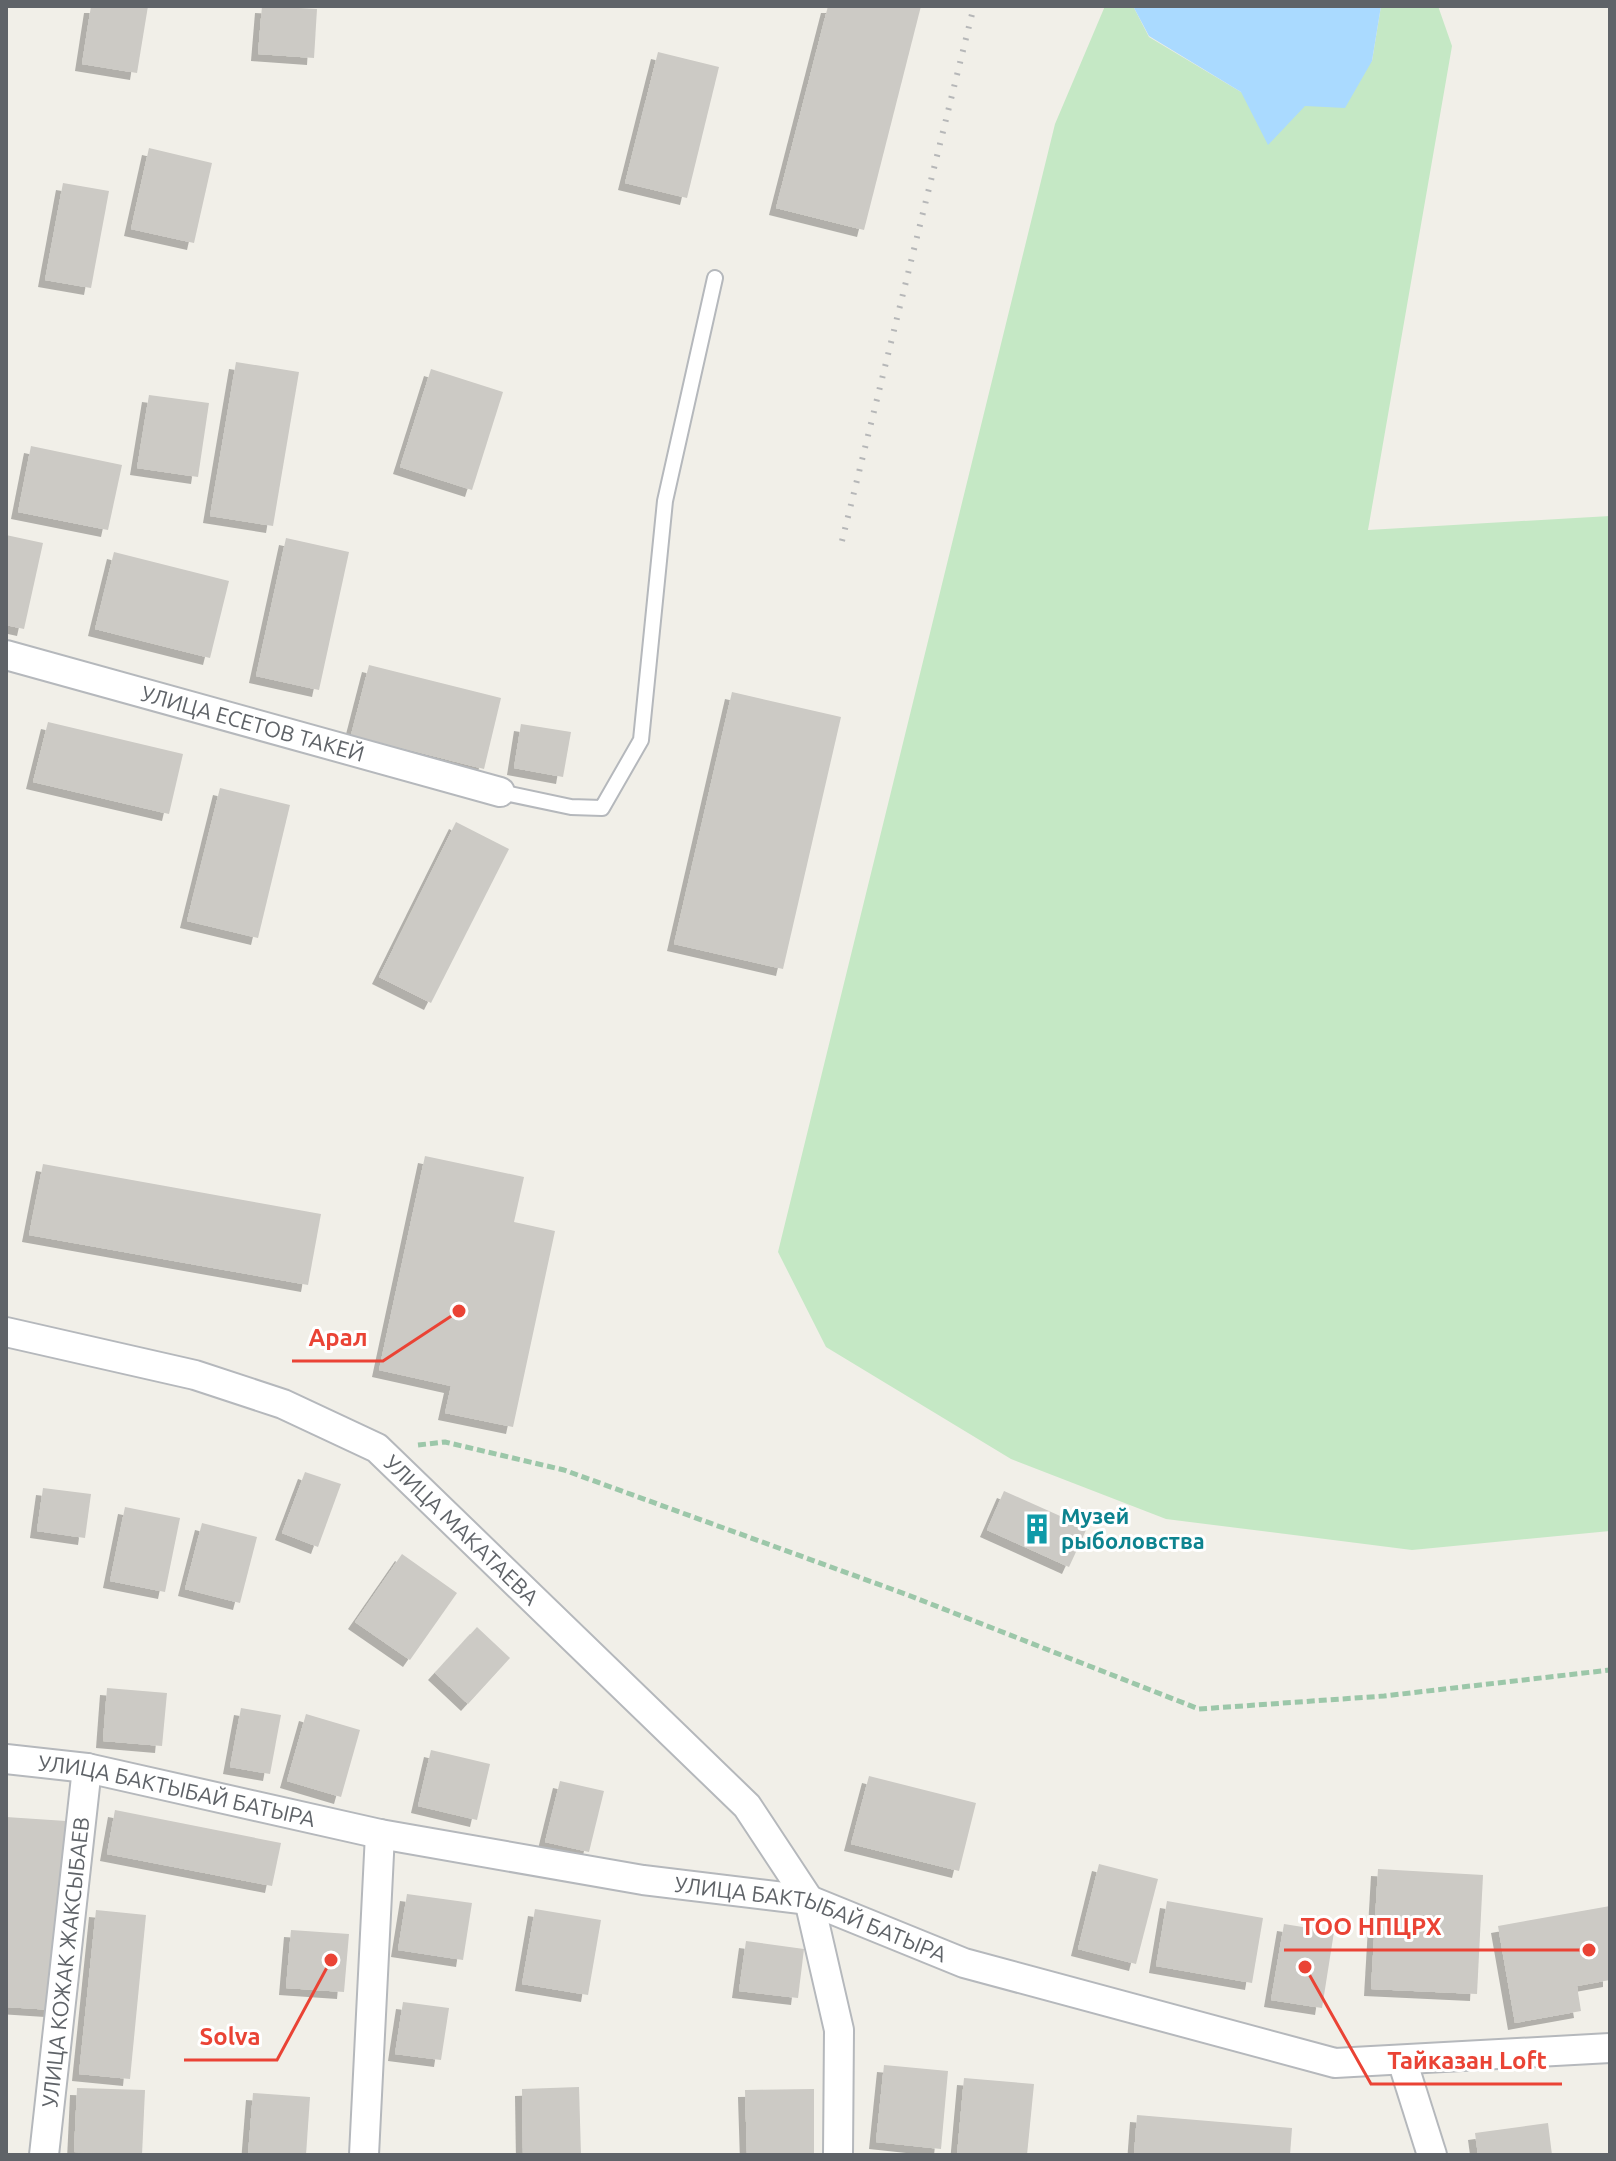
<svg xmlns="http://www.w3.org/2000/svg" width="1616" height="2161" font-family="Ubuntu,sans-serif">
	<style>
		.green { fill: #c5e8c5 }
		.water { fill: #aadaff }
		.building { fill: #cccac5; filter: url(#shadow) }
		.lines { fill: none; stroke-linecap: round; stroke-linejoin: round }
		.service-casing { stroke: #b5b8bc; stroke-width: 18 }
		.minor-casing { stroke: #b5b8bc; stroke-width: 32 }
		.path { stroke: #9cc7a9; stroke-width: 5; stroke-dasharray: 8 4; stroke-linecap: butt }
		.service { stroke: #fff; stroke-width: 14 }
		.minor { stroke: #fff; stroke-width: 28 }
		.rail { stroke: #b6b7b8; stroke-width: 6; stroke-dasharray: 2 10; stroke-linecap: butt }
		.labels { text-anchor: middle; stroke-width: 6; stroke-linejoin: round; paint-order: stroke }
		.street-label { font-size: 22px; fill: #5f6368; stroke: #fff }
		.culture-label { font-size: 22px; font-weight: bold; fill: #0d838f; stroke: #fff; text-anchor: start }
		.leader { fill: none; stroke: #ea4335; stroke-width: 3 }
		.callout-dot { fill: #ea4335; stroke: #fff; stroke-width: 3 }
		.callout-label { font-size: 24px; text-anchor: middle; font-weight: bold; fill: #ea4335; stroke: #fff; stroke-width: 6; stroke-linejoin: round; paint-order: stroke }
	</style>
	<defs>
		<filter id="shadow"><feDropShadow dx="-7" dy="7" stdDeviation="0" flood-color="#0004"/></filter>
	</defs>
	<rect width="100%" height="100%" fill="#f1efe8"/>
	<!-- green -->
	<polygon class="green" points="1105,6 1133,6 1149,37 1241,92 1305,106 1372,61 1381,6 1438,6 1452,46 1368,530 1610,516 1610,1531 1412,1550 1166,1519 1011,1459 826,1347 778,1252 1055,124"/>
	<!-- water -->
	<polygon class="water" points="1133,6 1381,6 1372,61 1345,108 1305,106 1268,145 1241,92 1149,36"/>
	<!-- building -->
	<g class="building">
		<polygon points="91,6 148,6 137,73 82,64"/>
		<polygon points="262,6 317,9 314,58 258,54"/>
		<polygon points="828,6 921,6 864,230 776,208"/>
		<polygon points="658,52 719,67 687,198 625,183"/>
		<polygon points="149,148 212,163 194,243 131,229"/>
		<polygon points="63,183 109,191 91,288 45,280"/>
		<polygon points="236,362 299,372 273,526 210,516"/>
		<polygon points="431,369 503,392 472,490 400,467"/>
		<polygon points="149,395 209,403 198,477 137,468"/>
		<polygon points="31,446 122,465 108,530 18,512"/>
		<polygon points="6,535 43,543 24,629 6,625"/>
		<polygon points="286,538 349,552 319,690 256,676"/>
		<polygon points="114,552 229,581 210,658 95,629"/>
		<polygon points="369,665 501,698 484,769 351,735"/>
		<polygon points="732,692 841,717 783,969 674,944"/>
		<polygon points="48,722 183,754 169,814 33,782"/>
		<polygon points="521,724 571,732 563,777 514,768"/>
		<polygon points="220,788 290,805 258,938 187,921"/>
		<polygon points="456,822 509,849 431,1003 379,977"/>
		<polygon points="425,1156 524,1177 514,1222 555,1231 513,1427 445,1413 451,1386 379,1370"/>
		<polygon points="43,1164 321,1214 308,1285 29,1235"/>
		<polygon points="305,1472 341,1484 318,1547 282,1533"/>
		<polygon points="43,1488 91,1494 85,1538 37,1531"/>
		<polygon points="1004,1491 1087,1528 1069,1567 987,1530"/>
		<polygon points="125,1507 180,1518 165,1592 110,1581"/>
		<polygon points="202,1523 257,1537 240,1603 185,1589"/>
		<polygon points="402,1554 457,1593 410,1660 355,1622"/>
		<polygon points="477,1627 510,1658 468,1704 435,1673"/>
		<polygon points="107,1688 167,1693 162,1746 103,1741"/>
		<polygon points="241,1708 281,1715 270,1774 230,1767"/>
		<polygon points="306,1714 360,1730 341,1797 287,1781"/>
		<polygon points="431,1750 490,1764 477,1820 418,1806"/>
		<polygon points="869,1776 976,1803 959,1871 851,1844"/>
		<polygon points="560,1781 604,1791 589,1852 545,1842"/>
		<polygon points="115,1810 281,1843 272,1886 107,1854"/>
		<polygon points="6,1817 66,1821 52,2010 6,2007"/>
		<polygon points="1099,1864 1158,1879 1136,1964 1078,1949"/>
		<polygon points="1378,1869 1483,1875 1477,1994 1371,1989"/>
		<polygon points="407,1894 472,1903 463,1960 398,1950"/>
		<polygon points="1167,1901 1263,1918 1252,1983 1156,1966"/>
		<polygon points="1610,1906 1610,1980 1577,1986 1581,2011 1515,2023 1498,1926"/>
		<polygon points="535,1909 601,1920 588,1995 522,1984"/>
		<polygon points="96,1910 146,1915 130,2079 79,2074"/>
		<polygon points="1284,1924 1334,1932 1322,2008 1271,2000"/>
		<polygon points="291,1930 349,1934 344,1992 286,1988"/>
		<polygon points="746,1941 804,1949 798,1998 739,1991"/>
		<polygon points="403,2002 449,2008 441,2060 395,2054"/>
		<polygon points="884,2065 948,2071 941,2149 876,2142"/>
		<polygon points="964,2078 1034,2084 1027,2155 957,2155"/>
		<polygon points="579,2087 581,2155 523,2155 522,2089"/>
		<polygon points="77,2088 145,2090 142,2155 74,2152"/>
		<polygon points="814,2089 814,2154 747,2155 745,2090"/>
		<polygon points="253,2093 310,2097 306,2155 248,2155"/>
		<polygon points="1137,2115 1292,2128 1290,2155 1134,2155"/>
		<polygon points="1548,2123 1552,2155 1478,2155 1475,2133"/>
	</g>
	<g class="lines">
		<!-- service casing -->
		<g class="service-casing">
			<polyline id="service" points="500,792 571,807 602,808 641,740 665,501 715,278"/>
		</g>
		<!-- minor casing -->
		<g class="minor-casing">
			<g id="minor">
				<path id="s1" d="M6,655L500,792"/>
				<path id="s2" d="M6,1332L195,1375L283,1404L377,1448L747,1806L809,1900L839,2030L838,2155"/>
				<path id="s3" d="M6,1759L87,1768L380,1834L643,1880L809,1900L964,1963L1335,2063L1610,2048"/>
				<polyline points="1402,2060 1432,2155"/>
				<path id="s4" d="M44,2155L87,1768"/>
				<polyline points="364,2155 380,1834"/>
			</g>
		</g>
		<!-- path -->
		<polyline class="path" points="418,1445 445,1442 564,1470 908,1595 1199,1709 1384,1696 1610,1670"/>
		<!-- service -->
		<use href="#service" class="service"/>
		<!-- minor -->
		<use href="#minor" class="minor"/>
		<!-- rail -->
		<polyline class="rail" points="842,541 974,6"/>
	</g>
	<!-- icons -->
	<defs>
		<g id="building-bare" transform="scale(2.4)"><path d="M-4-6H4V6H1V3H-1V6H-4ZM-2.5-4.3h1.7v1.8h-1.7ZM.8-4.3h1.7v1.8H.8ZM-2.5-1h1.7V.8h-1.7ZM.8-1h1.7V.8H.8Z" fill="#0f9aa8" stroke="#fff" stroke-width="2.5" paint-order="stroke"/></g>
	</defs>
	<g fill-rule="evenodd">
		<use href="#building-bare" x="1037" y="1529"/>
	</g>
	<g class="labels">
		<!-- street labels -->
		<g class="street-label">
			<text dy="8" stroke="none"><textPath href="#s1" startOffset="256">УЛИЦА ЕСЕТОВ ТАКЕЙ</textPath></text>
			<text dy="8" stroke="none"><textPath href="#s2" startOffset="508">УЛИЦА МАКАТАЕВА</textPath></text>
			<text dy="8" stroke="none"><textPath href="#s3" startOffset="174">УЛИЦА БАКТЫБАЙ БАТЫРА</textPath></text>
			<text dy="8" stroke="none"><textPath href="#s3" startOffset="822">УЛИЦА БАКТЫБАЙ БАТЫРА</textPath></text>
			<text dy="8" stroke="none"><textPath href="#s4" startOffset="194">УЛИЦА КОЖАК ЖАКСЫБАЕВ</textPath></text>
		</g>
		<!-- culture labels -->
		<g class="culture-label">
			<text x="1061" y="1524">Музей<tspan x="1061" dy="25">рыболовства</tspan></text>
		</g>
	</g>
	<!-- callouts -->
	<path class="leader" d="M459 1311L383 1361H292M1589 1950L1457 1950H1284M331 1960L277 2060H184M1305 1967L1371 2084H1562"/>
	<g class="callout-dot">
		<circle cx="459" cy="1311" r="8"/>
		<circle cx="1589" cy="1950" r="8"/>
		<circle cx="331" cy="1960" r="8"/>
		<circle cx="1305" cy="1967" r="8"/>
	</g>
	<g class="callout-label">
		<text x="338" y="1346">Арал</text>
		<text x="1371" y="1935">ТОО НПЦРХ</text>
		<text x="230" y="2045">Solva</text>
		<text x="1467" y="2069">Тайказан Loft</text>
	</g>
	<!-- border -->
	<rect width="1616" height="2161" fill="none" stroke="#5f6368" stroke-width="16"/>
</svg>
